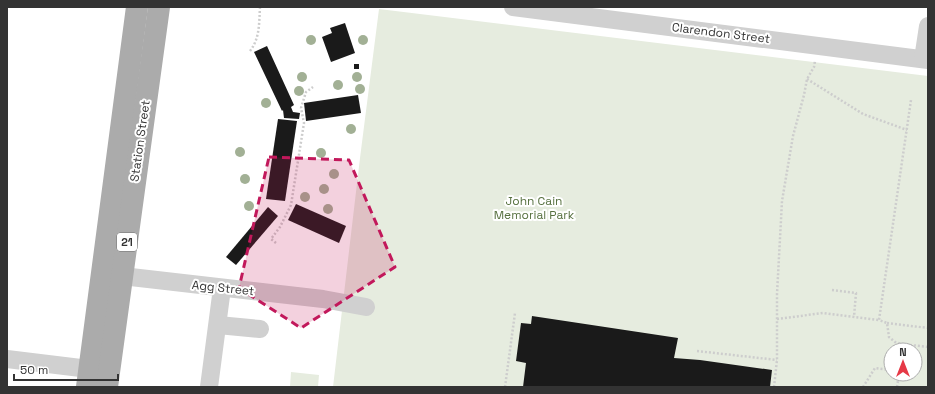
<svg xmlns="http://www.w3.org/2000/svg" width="935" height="394" font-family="'Space Grotesk',sans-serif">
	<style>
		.green { fill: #e6ecdf; fill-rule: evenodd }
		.building { fill: #1a1a1a }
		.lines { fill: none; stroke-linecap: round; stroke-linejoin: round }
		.path { stroke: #cdcdcd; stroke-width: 2.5; stroke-dasharray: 2 2; stroke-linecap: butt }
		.minor { stroke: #d0d0d0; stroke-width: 18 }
		.major { stroke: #ababab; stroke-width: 22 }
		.tree { fill: #a2b095 }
		.marked { fill: #c2185b; fill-opacity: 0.2; stroke: #c2185b; stroke-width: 3; stroke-dasharray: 8 5; stroke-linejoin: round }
		.labels { text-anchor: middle; stroke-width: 4; stroke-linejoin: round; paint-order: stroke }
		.shield { fill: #fff; stroke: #707070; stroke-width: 1 }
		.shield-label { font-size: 11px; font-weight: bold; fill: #333 }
		.street-label { font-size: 12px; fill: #333; stroke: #fff }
		.park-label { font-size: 12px; fill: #56703f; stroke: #fff }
	</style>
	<rect width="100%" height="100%" fill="#fff"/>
	<!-- green -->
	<g class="green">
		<path d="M379,9L928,76V387H333L360,158ZM891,350H915V374H891Z"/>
		<polygon points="291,372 319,375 318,387 290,387"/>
	</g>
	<!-- building -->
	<g class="building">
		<polygon points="345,23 355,53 331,62 322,37 332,33 330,28"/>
		<polygon points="267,46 294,105 291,107 293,112 300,113 299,119 284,118 283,110 282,111 254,52"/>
		<rect x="354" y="64" width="5" height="5"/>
		<polygon points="358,95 361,113 306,121 304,103"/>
		<polygon points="278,119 297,121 285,201 266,199"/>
		<polygon points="296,204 346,226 339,243 288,220"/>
		<polygon points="268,207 278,216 236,265 226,257"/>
		<polygon points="532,316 678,338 674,358 700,360 772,370 770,387 523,387 526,363 516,361 521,323 531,324"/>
	</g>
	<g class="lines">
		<!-- path -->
		<g class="path">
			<path d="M250,51C260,38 259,23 260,7"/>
			<polyline points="807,79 863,114 907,130"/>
			<polyline points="276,243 271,239 280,227 291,205 304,123 301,108 306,92 313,87"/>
			<polyline points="832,290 856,293 854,317"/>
			<polyline points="777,319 823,313 879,320"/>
			<polyline points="887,323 928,328"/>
			<polyline points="902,344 928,347"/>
			<polyline points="902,350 902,344 895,342 889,337 887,323 879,320 911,100"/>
			<polyline points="697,351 777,360"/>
			<polyline points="505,387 515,313"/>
			<polyline points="774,387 777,360 777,294 782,201 793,136 804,95 807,79 814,67 815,61"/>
			<polyline points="863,387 875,368 891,370"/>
			<polyline points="897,387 899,374"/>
		</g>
		<!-- minor -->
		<g class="minor">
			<polyline points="513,7 928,60"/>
			<polyline points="923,59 928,26"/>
			<polyline points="122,276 323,299 366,307"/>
			<polyline points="218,325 260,329"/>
			<polyline points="7,359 89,369"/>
			<polyline points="209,387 222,288"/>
		</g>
		<!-- major -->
		<g class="major">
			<polyline points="87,387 137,7"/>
			<polyline points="107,387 159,7"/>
		</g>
	</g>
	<!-- trees -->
	<g class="tree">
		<circle cx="311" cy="40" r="5"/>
		<circle cx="363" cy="40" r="5"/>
		<circle cx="302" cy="77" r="5"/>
		<circle cx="357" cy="77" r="5"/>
		<circle cx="338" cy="85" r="5"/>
		<circle cx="360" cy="89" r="5"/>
		<circle cx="299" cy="91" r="5"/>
		<circle cx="266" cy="103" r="5"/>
		<circle cx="351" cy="129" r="5"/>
		<circle cx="240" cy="152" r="5"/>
		<circle cx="321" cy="153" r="5"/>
		<circle cx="334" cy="174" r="5"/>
		<circle cx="245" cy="179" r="5"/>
		<circle cx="324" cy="189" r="5"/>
		<circle cx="305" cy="197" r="5"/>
		<circle cx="249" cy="206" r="5"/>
		<circle cx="328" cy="209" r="5"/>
	</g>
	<!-- marked area -->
	<path class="marked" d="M269,157L349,160L395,267L301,328L239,288Z"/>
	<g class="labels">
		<!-- shield labels -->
		<rect class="shield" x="117" y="233" width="20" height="18" rx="3"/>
		<g class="shield-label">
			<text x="127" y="246">21</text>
		</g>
		<!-- street labels -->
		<g class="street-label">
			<text transform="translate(721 33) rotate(7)" y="4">Clarendon Street</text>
			<text transform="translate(140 141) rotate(-82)" y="4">Station Street</text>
			<text transform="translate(223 288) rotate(6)" y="4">Agg Street</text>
		</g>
		<!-- park labels -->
		<g class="park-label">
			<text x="534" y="205">John Cain<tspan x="534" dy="14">Memorial Park</tspan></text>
		</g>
	</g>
	<!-- border -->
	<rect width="935" height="394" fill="none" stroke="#333333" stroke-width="16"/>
	<!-- north arrow -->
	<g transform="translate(903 362)"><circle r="19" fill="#ffffff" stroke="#adadad"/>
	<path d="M0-3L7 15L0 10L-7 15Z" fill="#e63946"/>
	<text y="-6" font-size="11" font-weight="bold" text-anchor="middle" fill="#333333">N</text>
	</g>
	<!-- scale -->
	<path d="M14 374v6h104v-6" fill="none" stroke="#333333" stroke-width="2"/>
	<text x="20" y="374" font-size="12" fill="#333333" stroke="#ffffff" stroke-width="3" paint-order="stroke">50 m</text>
</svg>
